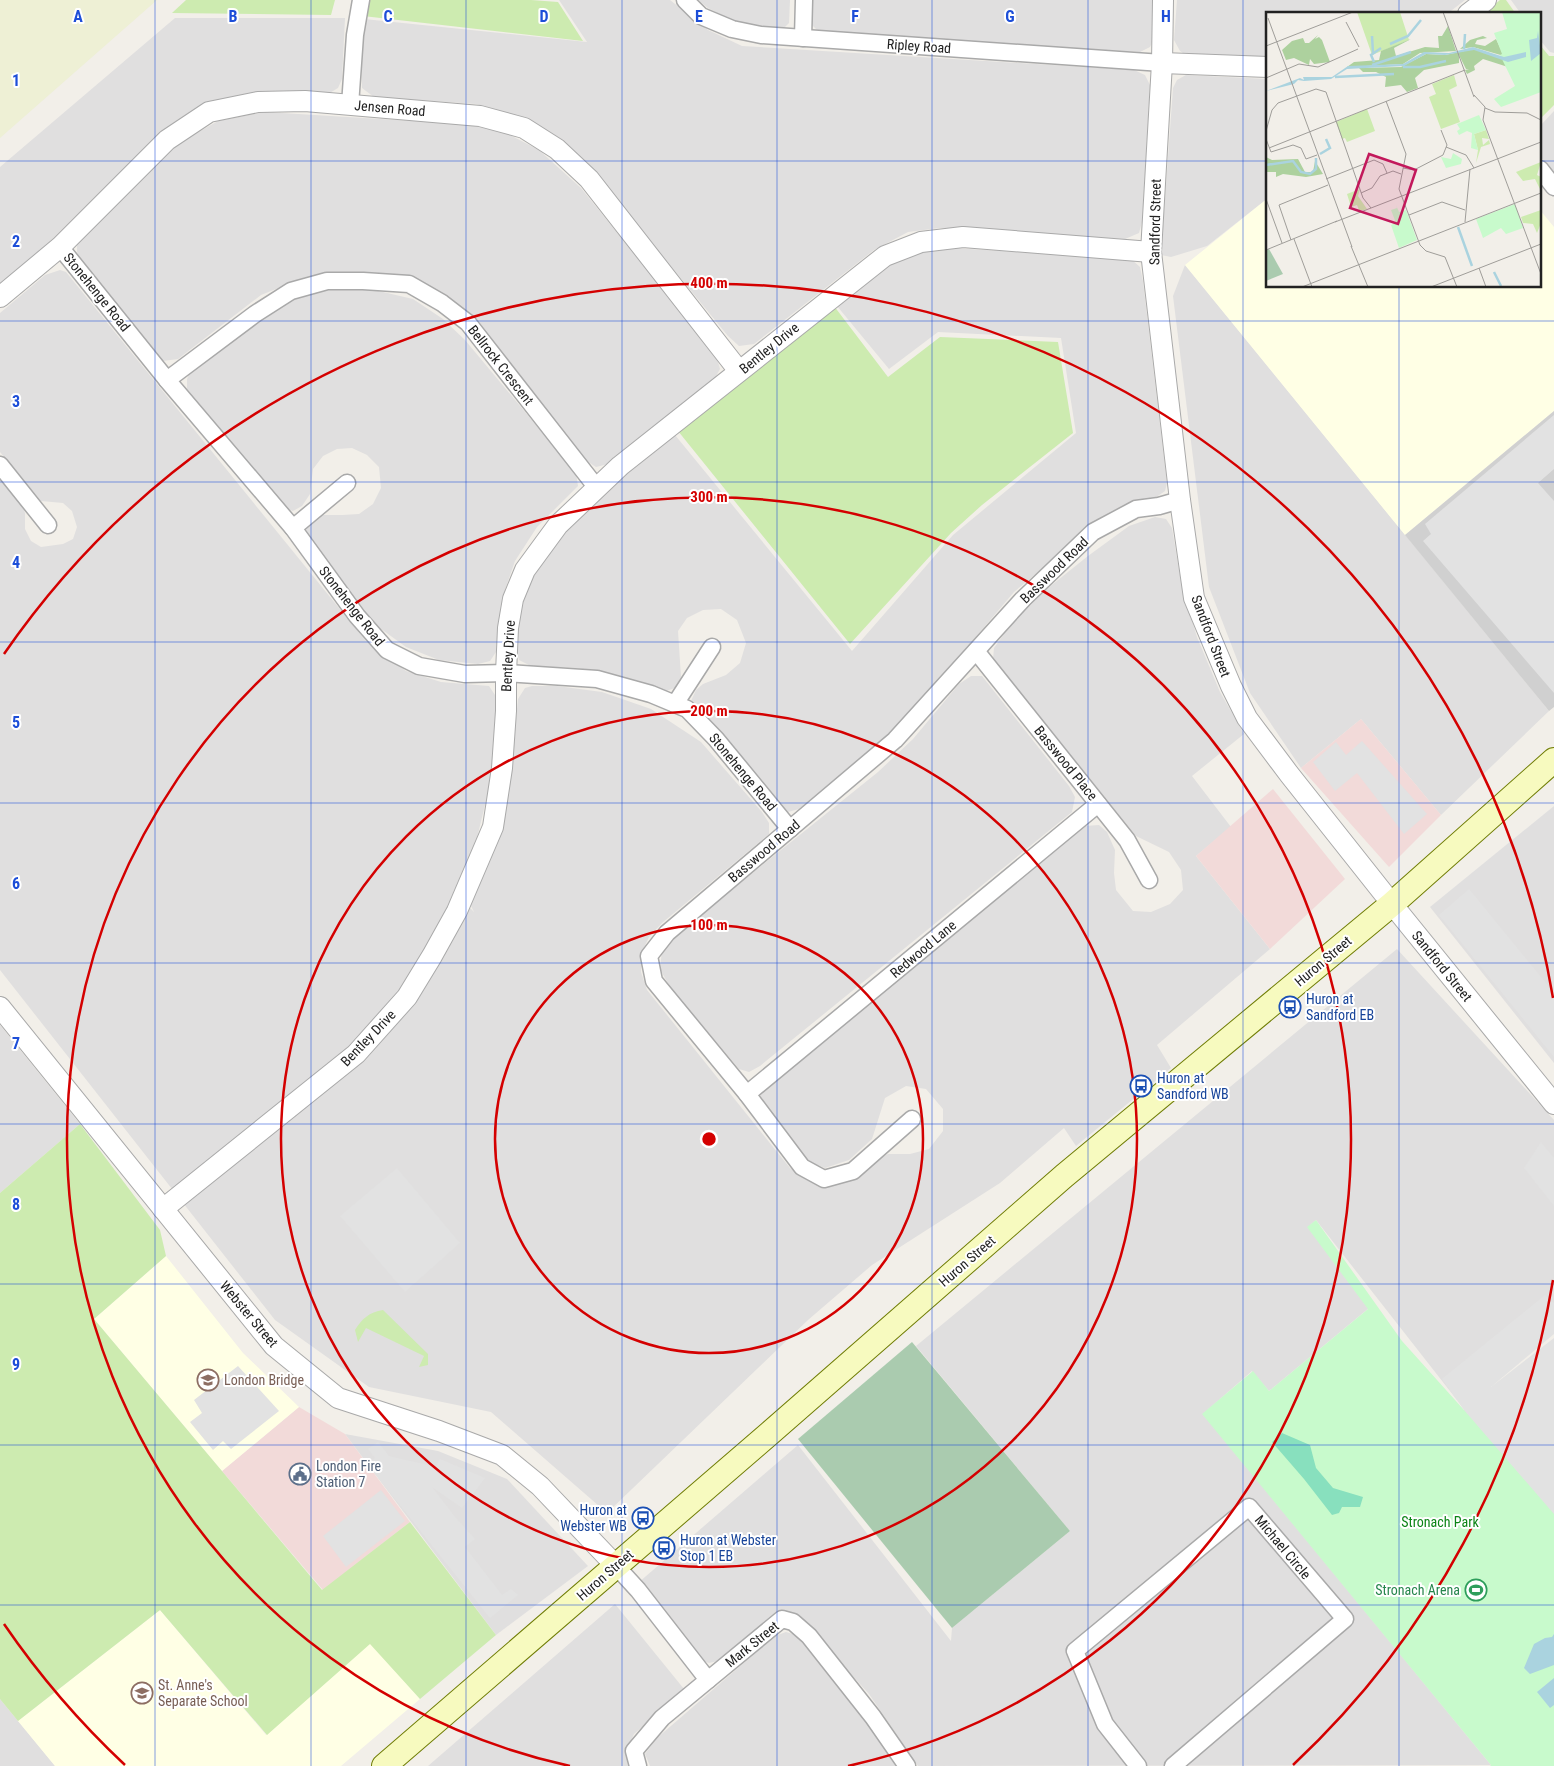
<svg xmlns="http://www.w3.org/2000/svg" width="1554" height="1766" font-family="'Roboto Condensed',sans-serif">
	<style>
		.residential { fill: #e0dfdf }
		.commercial { fill: #f2dad9 }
		.education { fill: #ffffe5 }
		.religious { fill: #d0d0d0 }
		.farmland { fill: #eef0d5 }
		.grass { fill: #cdebb0 }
		.cemetery { fill: #aacbaf }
		.park { fill: #c8facc }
		.pitch { fill: #88e0be }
		.parking { fill: #e2e2e2 }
		.water { fill: #aad3df }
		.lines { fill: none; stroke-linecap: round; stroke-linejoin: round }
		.minor-casing { stroke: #a9a9a9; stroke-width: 19 }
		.tertiary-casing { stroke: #a9a9a9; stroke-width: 22 }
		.secondary-casing { stroke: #707d05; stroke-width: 26 }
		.minor { stroke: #fff; stroke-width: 16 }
		.tertiary { stroke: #fff; stroke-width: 20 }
		.secondary { stroke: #f7fabf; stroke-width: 24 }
		.grid { fill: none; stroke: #1d4ed8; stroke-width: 1; stroke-opacity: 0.55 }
		.ring { fill: none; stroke: #d40000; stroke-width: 2.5 }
		.labels { text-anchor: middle; stroke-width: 4; stroke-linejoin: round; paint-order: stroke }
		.street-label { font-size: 14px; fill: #222; stroke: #fff }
		.transit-label { font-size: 14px; fill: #164399; stroke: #fff; text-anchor: start }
		.education-label { font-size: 14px; fill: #785e54; stroke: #fff; text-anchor: start }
		.service-label { font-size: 14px; fill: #4e5e75; stroke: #fff; text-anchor: start }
		.park-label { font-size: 14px; fill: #0c8416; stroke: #fff }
		.leisure-label { font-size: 14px; fill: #27864d; stroke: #fff; text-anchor: end }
		.inset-river { fill: none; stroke: #aad3df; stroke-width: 2.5 }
		.inset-road { fill: none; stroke: #9f9d99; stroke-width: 1 }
		.view { fill: #c2185b; fill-opacity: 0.15; stroke: #c2185b; stroke-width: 2.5 }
		.inset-edge { fill: none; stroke: #222; stroke-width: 2.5 }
		.grid-label { font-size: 16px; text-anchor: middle; font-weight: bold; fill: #1d4ed8; stroke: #fff; stroke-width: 4; stroke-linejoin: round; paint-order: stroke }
		.centre { fill: #d40000; stroke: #fff; stroke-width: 2.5 }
		.ring-label { font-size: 15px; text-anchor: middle; font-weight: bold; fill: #d40000; stroke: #fff; stroke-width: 4; stroke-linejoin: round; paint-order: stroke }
	</style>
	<rect width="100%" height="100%" fill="#f2efe9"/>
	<!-- residential -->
	<g class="residential">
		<polygon points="559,0 670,0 708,30 742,46 1134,70 1145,75 1150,85 1142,222 1139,233 1125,239 940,228 908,232 874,250 754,344 739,346 728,336 586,163 517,116 476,104 374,97 362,88 361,62 364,19 587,42"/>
		<polygon points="698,0 790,0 789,23 782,30 736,23 708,8"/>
		<polygon points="809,0 1156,0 1154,39 1150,47 1140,52 820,33 811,24"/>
		<polygon points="1177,0 1465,0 1447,14 1268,14 1268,58 1189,57 1180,51 1174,40"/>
		<polygon points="1511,0 1554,0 1554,53 1550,52 1540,40 1540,14 1521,14"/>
		<polygon points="175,18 345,18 342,79 338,88 328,94 284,91 247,94 212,103 187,114 161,132 32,259 0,286 0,167"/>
		<polygon points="1186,75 1268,79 1268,198 1207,246 1171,257 1161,255 1173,88 1177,80"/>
		<polygon points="1554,111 1554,173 1540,156 1540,126"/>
		<polygon points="265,112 463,124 502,131 539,150 581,188 716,355 720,369 715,378 608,464 596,467 582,458 467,314 393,276 352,272 306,277 261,295 178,359 163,361 79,260 77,251 77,242 144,176 181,142 218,121"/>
		<polygon points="938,247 1131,259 1140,267 1143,281 1167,483 1165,491 1155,498 1128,506 1102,519 1014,592 890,738 799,809 788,812 779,806 692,710 691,701 696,690 703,684 726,675 740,663 746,643 737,620 721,609 703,610 687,618 678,631 681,677 675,688 660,693 616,675 576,668 531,666 519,660 515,647 522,604 536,566 561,532 603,493 675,435 852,651 953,535 1076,433 1061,338 938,332 889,369 837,306 884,266 910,252"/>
		<polygon points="1185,265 1549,711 1441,815 1361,719 1301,768 1250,693 1209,587 1173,296"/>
		<polygon points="60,270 66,272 365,640 406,671 441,682 489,686 497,698 492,776 477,838 457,894 474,912 470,904 490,861 501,826 510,777 518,699 525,688 532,686 557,686 602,692 651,709 701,742 762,812 769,823 769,834 662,923 649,937 642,952 641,972 647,990 790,1168 807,1179 826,1185 843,1183 869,1164 888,1154 910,1154 929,1149 943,1131 943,1109 926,1089 906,1086 885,1098 872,1139 849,1160 825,1168 805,1160 763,1106 760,1095 764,1087 1085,826 1099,825 1107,832 1115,850 1114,873 1116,890 1133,911 1151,912 1170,904 1183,890 1181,870 1169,852 1136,836 993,659 994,648 1016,617 1038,596 1088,556 1129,526 1155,517 1166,519 1172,528 1182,587 1197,637 1220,692 1244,734 1192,776 1231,827 1196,856 1270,949 1157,1045 1171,1068 1076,1146 1064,1128 1000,1183 872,1265 808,1320 607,1513 491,1412 369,1387 275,1320 0,970 0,478 22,505 25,513 25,529 31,541 41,547 63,544 73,539 77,527 72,511 63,503 41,501 0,452 0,313 45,275"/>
		<polygon points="333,288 370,289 413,299 443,319 465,340 576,473 578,486 537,527 515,561 505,590 498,629 496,652 490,661 478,664 439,660 406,647 377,626 307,540 306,528 311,519 320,515 342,515 359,514 373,504 381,488 379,467 367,455 352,448 337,449 323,456 313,469 310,494 302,506 293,511 280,506 187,389 187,379 191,370 268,311 301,294"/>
		<polygon points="971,676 982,676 1069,786 1075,797 1072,812 760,1066 749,1072 739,1069 670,987 660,969 662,950 673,937 878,772 913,739 959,684"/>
		<polygon points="1554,806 1554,1063 1430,907"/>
		<polygon points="1397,949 1554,1120 1554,1325 1457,1400 1316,1220 1308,1227 1369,1308 1269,1391 1252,1371 1203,1414 1491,1765 918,1766 869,1694 799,1617 778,1613 718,1661 709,1663 700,1660 638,1583 798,1445 951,1641 952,1628 1070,1531 916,1346"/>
		<polygon points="0,1025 80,1124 0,1193"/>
		<polygon points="345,1434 438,1451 507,1479 588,1566 496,1635"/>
		<polygon points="615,1604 684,1689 634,1734 626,1751 628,1766 428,1766"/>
		<polygon points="786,1632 799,1636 851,1701 897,1766 650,1766 645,1754 657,1738 775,1636"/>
		<polygon points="0,1699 18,1721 55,1766 0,1766"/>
	</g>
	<!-- commercial -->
	<g class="commercial">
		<polygon points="1361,719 1441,815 1389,867 1301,768"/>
		<polygon points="1273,789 1345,879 1270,949 1196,856"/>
		<polygon points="299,1407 345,1434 410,1522 323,1590 222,1471"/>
	</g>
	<!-- education -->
	<g class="education">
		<polygon points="1268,198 1268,286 1540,286 1540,210 1554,227 1554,411 1405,535 1185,265"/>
		<polygon points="166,1256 243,1353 299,1407 222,1471 94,1319"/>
		<polygon points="160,1610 266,1735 370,1643 420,1699 341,1766 55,1766 18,1721"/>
	</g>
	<!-- religious -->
	<polygon class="religious" points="1554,411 1554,707 1549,711 1405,535"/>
	<!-- farmland -->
	<polygon class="farmland" points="0,0 157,0 0,138"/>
	<!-- grass -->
	<g class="grass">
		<polygon points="186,0 335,0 331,15 172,13"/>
		<polygon points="369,0 531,0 558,2 583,41 363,16"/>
		<polygon points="1500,0 1506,0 1516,14 1483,14"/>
		<polygon points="1540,45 1549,56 1554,56 1554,105 1540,119"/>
		<polygon points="834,306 888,377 940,337 1058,342 1073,433 982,505 951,533 850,644 678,431"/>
		<polygon points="80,1124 160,1230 166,1256 94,1319 322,1590 410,1522 496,1635 420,1699 370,1644 267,1735 160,1610 18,1721 0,1699 0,1193"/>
		<path d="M383,1310L428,1354V1365L419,1367L424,1356L366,1328L358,1342L355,1330C362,1319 369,1312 383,1310Z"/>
	</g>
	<!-- cemetery -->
	<polygon class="cemetery" points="912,1342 1070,1531 952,1628 798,1439"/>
	<!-- park -->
	<polygon class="park" points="1316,1220 1402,1341 1464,1410 1554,1342 1554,1766 1490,1766 1491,1765 1202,1414 1253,1371 1269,1391 1368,1309 1307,1227"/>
	<!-- pitch -->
	<polygon class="pitch" points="1282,1433 1310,1445 1316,1468 1333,1488 1363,1497 1360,1507 1342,1507 1339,1513 1332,1515 1304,1479 1272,1442"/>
	<!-- parking -->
	<g class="parking">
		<polygon points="1554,415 1554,469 1538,483 1554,501 1554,693 1423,541 1431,534 1425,524"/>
		<polygon points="1362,741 1427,814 1404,834 1357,773 1335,791 1313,762 1336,742 1346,755"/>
		<polygon points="1469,889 1554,993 1554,1057 1439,915"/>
		<polygon points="1541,1142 1554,1158 1554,1206 1524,1168"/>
		<polygon points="397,1168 460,1243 405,1292 340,1216"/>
		<polygon points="1545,1295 1554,1303 1554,1334 1491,1387 1554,1338 1554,1514 1464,1410 1442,1379"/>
		<polygon points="238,1366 279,1411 231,1449 223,1441 213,1450 190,1422 202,1413 194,1400"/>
		<polygon points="378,1442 389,1456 436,1467 440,1459 485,1478 462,1508 432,1487 455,1517 475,1539 465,1547 502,1595 511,1589 518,1595 490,1618 367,1464 375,1458 368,1449"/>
		<polygon points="381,1490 405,1521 346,1567 323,1536"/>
	</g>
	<!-- water -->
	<g class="water">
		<polygon points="1554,1634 1554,1665 1530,1674 1524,1668 1534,1644 1545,1638 1552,1637"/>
		<polygon points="1554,1678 1554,1705 1550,1708 1537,1692"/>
	</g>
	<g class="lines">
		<!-- minor casing -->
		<g class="minor-casing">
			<g id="minor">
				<polyline points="685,0 701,16 732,29 761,35 1162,63"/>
				<polyline points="803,38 804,0"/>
				<polyline points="350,105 355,35 361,0"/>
				<polyline points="1540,169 1554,187"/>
				<polyline points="60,247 167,380 293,528 357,616 387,650 419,666 465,674 506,673 597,679 651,694 687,709 716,739 790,829"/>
				<polyline points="167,380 255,314 291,291 327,281 363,281 409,284 442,303 468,323 597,488"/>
				<polyline points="0,465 48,525"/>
				<polyline points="293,528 347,483"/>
				<polyline points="976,651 1127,840 1149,880"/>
				<polyline points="675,704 712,647"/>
				<polyline points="747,1094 1098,804"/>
				<polyline points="912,1119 853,1171 824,1179 802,1167 747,1094 654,981 649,956 667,933 895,740 1023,599 1093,532 1136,509 1159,506 1180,500"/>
				<polyline points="616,1566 638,1590 708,1680 782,1619 793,1622 809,1636 873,1717 907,1766"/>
				<polyline points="638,1766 634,1751 662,1718 708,1680"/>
				<polyline points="1138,1766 1105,1724 1075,1651 1249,1507 1345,1619 1173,1766"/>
			</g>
		</g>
		<!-- tertiary casing -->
		<g class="tertiary-casing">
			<g id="tertiary">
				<polyline points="1163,0 1162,63 1151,252 1180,500 1194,598 1231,686 1247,718 1289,774 1392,904 1554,1104"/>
				<polyline points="1468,14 1486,0"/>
				<polyline points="1162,63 1268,67"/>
				<polyline points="0,297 60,247 167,140 209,112 258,102 305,101 480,116 524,128 557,149 589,179 739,371"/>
				<polyline points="0,1007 274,1346 338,1398 439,1431 502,1455 540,1486 616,1566"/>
				<polyline points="163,1209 356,1054 407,997 432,956 457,911 493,827 502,768 506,711 506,673 508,628 513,599 525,570 558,525 620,466 885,256 921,242 963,237 1151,252"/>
			</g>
		</g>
		<!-- secondary casing -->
		<g class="secondary-casing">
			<polyline id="secondary" points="384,1766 770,1433 1064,1176 1392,904 1554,760"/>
		</g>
		<!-- minor -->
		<use href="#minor" class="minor"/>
		<!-- tertiary -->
		<use href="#tertiary" class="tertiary"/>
		<!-- secondary -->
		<use href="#secondary" class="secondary"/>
	</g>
	<!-- grid -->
	<path class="grid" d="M155,0V1766M311,0V1766M466,0V1766M622,0V1766M777,0V1766M932,0V1766M1088,0V1766M1243,0V1766M1399,0V14M0,161H1268M1540,161H1554M1399,286V1766M0,321H1554M0,482H1554M0,642H1554M0,803H1554M0,963H1554M0,1124H1554M0,1284H1554M0,1445H1554M0,1605H1554"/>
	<!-- distance rings -->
	<g class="ring">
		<circle cx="709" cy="1139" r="214"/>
		<circle cx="709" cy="1139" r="428"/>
		<path d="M570 1766A642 642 0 1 1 848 1766"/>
		<path d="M1553 1280A856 856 0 0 1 1293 1765M125 1765A856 856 0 0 1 4 1624M4 654A856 856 0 0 1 1553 998"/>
	</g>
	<!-- icons -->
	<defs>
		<g id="bus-ring" transform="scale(1.125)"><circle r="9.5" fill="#fff" stroke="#1a4fb4" stroke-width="1.5"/><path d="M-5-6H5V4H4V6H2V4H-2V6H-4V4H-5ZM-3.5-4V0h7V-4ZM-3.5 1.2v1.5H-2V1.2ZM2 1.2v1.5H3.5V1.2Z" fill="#1a4fb4"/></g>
		<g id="school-ring" transform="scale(1.125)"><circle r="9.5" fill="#fff" stroke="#8d6e63" stroke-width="1.5"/><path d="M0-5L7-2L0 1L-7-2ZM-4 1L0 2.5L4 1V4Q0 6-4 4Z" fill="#8d6e63"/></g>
		<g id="civic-ring" transform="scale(1.125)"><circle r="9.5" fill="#fff" stroke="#5c6f8a" stroke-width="1.5"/><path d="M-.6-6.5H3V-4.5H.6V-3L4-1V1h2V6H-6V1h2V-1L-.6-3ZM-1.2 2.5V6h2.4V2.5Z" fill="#5c6f8a"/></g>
		<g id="stadium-ring" transform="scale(1.125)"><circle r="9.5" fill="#fff" stroke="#2e9e5b" stroke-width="1.5"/><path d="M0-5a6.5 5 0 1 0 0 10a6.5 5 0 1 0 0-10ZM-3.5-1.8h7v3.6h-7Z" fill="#2e9e5b"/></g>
	</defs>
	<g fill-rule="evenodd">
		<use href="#bus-ring" x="1290" y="1007"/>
		<use href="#bus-ring" x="1141" y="1086"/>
		<use href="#school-ring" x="208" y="1380"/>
		<use href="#civic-ring" x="300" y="1474"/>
		<use href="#bus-ring" x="643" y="1518"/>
		<use href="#bus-ring" x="664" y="1548"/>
		<use href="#stadium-ring" x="1476" y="1590"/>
		<use href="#school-ring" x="142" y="1693"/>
	</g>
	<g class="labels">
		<!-- street labels -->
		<g class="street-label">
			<text transform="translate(919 46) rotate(4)" y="5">Ripley Road</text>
			<text transform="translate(390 108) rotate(5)" y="5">Jensen Road</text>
			<text transform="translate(1155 222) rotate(-89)" y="5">Sandford Street</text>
			<text transform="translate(97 292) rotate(51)" y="5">Stonehenge Road</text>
			<text transform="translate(769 348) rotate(-39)" y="5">Bentley Drive</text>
			<text transform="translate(501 365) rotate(52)" y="5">Bellrock Crescent</text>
			<text transform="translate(1054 570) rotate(-44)" y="5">Basswood Road</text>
			<text transform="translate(352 606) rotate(52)" y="5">Stonehenge Road</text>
			<text transform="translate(1211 636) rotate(69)" y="5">Sandford Street</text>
			<text transform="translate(508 656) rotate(-87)" y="5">Bentley Drive</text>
			<text transform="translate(1066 763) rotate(51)" y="5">Basswood Place</text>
			<text transform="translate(743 772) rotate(50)" y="5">Stonehenge Road</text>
			<text transform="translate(764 851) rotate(-40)" y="5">Basswood Road</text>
			<text transform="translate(923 949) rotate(-40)" y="5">Redwood Lane</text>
			<text transform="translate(1323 961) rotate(-40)" y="5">Huron Street</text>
			<text transform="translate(1442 966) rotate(51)" y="5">Sandford Street</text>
			<text transform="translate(368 1038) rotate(-46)" y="5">Bentley Drive</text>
			<text transform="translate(967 1261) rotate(-41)" y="5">Huron Street</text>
			<text transform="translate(249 1314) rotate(50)" y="5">Webster Street</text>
			<text transform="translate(1283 1547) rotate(50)" y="5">Michael Circle</text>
			<text transform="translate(605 1575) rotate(-41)" y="5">Huron Street</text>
			<text transform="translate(752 1644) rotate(-39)" y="5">Mark Street</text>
		</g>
		<!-- transit labels -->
		<g class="transit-label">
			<text x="1306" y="1004">Huron at<tspan x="1306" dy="16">Sandford EB</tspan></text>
			<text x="1157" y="1083">Huron at<tspan x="1157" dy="16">Sandford WB</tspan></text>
			<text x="627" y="1515" text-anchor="end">Huron at<tspan x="627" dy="16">Webster WB</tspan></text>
			<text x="680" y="1545">Huron at Webster<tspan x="680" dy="16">Stop 1 EB</tspan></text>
		</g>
		<!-- education labels -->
		<g class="education-label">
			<text x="224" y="1385">London Bridge</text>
			<text x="158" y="1690">St. Anne's<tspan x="158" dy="16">Separate School</tspan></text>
		</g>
		<!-- service labels -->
		<g class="service-label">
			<text x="316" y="1471">London Fire<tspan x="316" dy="16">Station 7</tspan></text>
		</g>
		<!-- park labels -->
		<g class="park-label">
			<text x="1440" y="1527">Stronach Park</text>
		</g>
		<!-- leisure labels -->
		<g class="leisure-label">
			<text x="1460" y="1595">Stronach Arena</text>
		</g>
	</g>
	<!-- overview -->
	<g transform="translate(1266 12)">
		<rect width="275" height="275" fill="#f2efe9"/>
		<path d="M91,0H134L143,28L106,43ZM188,63L191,74L183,78L194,110L175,117L163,85L170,82L166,72ZM101,97L109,119L81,130L79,126L76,127L70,110ZM220,118L223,127L216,126L217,133L223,128L224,132L215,135L210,151L212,138L208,122ZM275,150L271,163L275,165V179L269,167L257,169L250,160ZM94,177L92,184L101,197L98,198H93L91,193L85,195L81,182ZM275,198V211L271,221L267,212L257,211L255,205Z" fill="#cdebb0"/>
		<path d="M182,14L190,39L154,41L137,52L81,55L88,50L113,48L115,39L145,27L128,36L130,44L159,35L173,36L172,24H176ZM52,23L49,27L53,25L56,28L64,50L48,52L44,47L43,53L28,46L20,48L16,38L26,29L37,26L39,31H43ZM217,24L221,26L211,28L209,32L219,34L230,27L238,44L207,35L194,37L204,28ZM208,37L240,48L242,55L217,47L208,54L209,58L201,62L199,58L203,57H200L193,43V51L158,58L149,66L152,76L141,80L135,73L119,75L120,65L110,60H97L93,56L135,55L160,42L179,43ZM0,145L6,148L32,147L39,160H47L49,149L57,162L40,165L17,162L10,165V160H0Z" fill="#add19e"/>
		<path d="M3,237L17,262L0,269V238Z" fill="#aacbaf"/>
		<path d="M236,0H275V80L235,95L228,87L249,74L234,43L236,42L228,21L241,17ZM213,103L220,118L208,122L212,138L205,136L206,121L201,119L193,123L191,119L194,117L191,112ZM187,141L196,147L195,152L180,156L175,145L185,147ZM249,192L257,216L240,222L235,216L217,226L210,207ZM130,193L133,200L140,198L151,228L133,236L125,213L130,211L125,198L131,196Z" fill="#c8facc"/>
		<path d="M272,19L275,41L265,49L263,28L271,26ZM207,35L238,45L260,40V45L242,50L208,38L179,43L160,42L138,54L81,57L65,67L38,69L32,68L28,72L0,79L34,66L38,68L37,65H66L82,54L137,52L158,40L183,41Z" fill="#aad3df"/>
		<path class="inset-river" d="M106,24L107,41M124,32L142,24L155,8M198,37L199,22M108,50L105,43L115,36M106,53L145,40M137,55H154L180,49M69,65L128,62M54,142L64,136L60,127M0,153L27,149L35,160L44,162L50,157V146M192,215L206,254M228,260L235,274"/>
		<path class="inset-road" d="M177,0L208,85M2,6L86,235M80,10L93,35M0,34L87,0M0,66L33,52L52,55L92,37M208,83L219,95L217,108L275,262M120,89L140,142L133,177L154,233L160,239L179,245L191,275M219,96L229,100L261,101L275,108M0,119L6,98L12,91L50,77L60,80L97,186L105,196M0,127L5,140L27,133L35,136L40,147L51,143M180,135L200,143L208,156M3,136L199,58M137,156L148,158L177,143L181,133L175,118M60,167L108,148L117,152L121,161M95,181L106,176L114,164L127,159L135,162M0,187L16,231M143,203L176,190L199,198M69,210L275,130M199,210L204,157M28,227L46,275M25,228L13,193L62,173M85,234L102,275M0,238L71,209M213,256L220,275M36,275L275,181M165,275L275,232"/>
		<path class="view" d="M103,142L150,158L132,212L84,196Z"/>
		<rect width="275" height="275" class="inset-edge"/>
	</g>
	<g class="grid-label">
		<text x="78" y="22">A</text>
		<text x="233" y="22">B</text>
		<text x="388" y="22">C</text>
		<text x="544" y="22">D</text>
		<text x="699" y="22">E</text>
		<text x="855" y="22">F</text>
		<text x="1010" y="22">G</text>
		<text x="1166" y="22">H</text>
		<text x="16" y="86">1</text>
		<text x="16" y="247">2</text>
		<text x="16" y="407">3</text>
		<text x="16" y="568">4</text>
		<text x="16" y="728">5</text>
		<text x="16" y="889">6</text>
		<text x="16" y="1049">7</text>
		<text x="16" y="1210">8</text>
		<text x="16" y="1370">9</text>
	</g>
	<circle cx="709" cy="1139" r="8" class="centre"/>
	<g class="ring-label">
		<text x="709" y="288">400 m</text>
		<text x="709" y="502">300 m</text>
		<text x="709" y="716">200 m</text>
		<text x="709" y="930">100 m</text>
	</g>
</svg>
